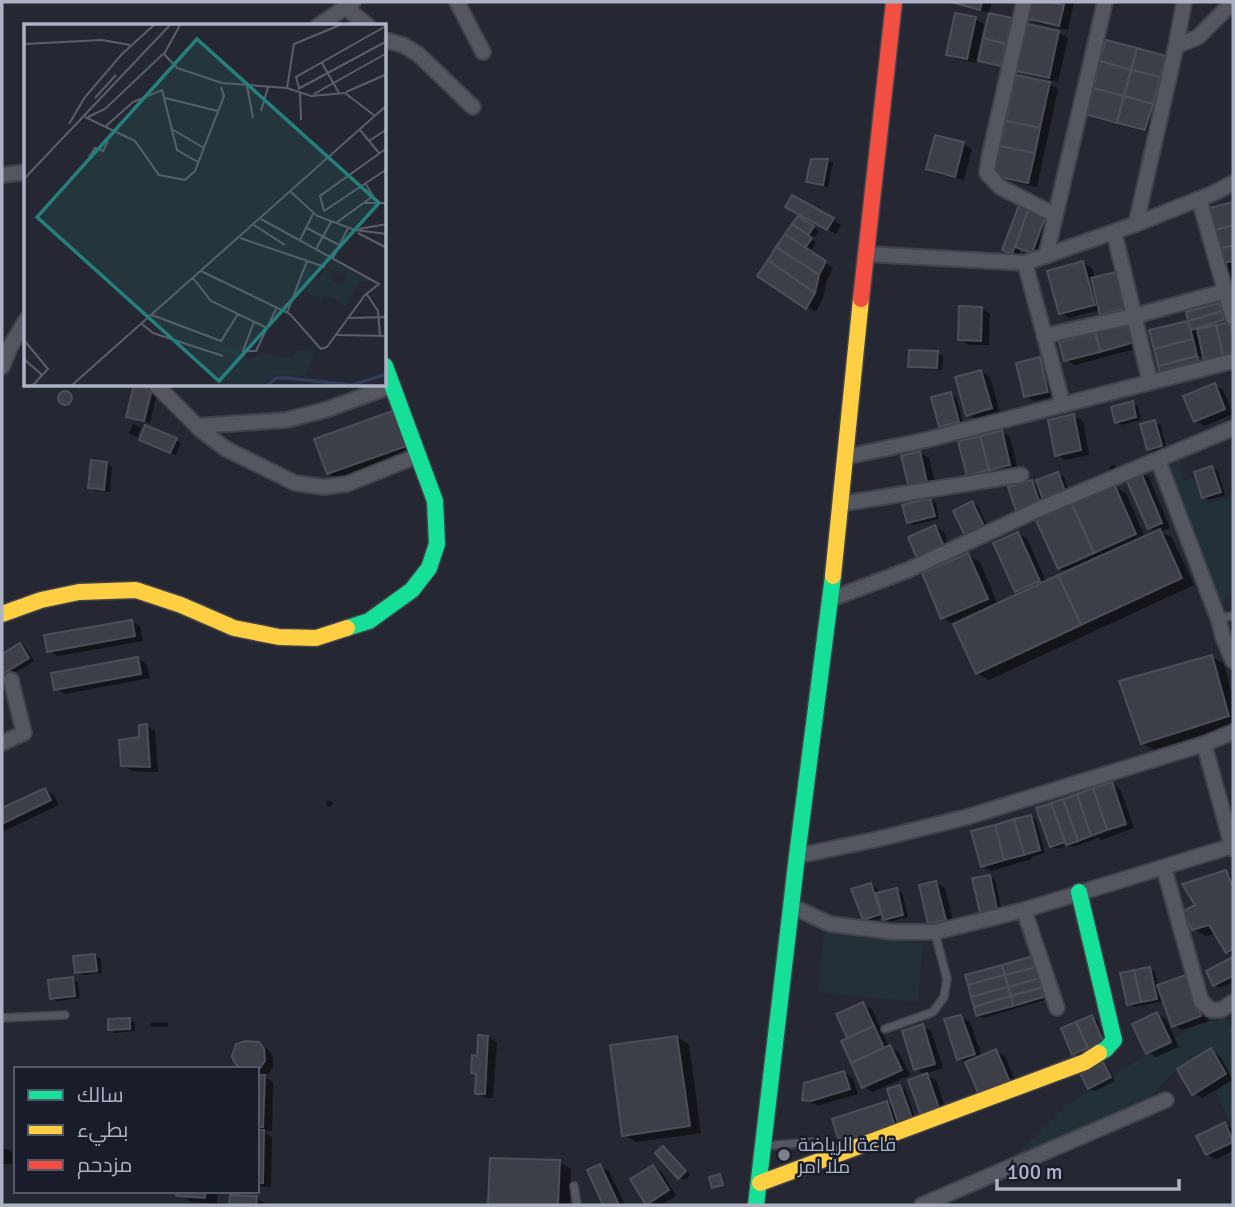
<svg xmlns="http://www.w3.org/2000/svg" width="1235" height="1207" font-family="Signika,Cairo,sans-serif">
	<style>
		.green { fill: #223037 }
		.shadow { fill: #0007; fill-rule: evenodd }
		.building { fill: #3d3f48; stroke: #4c4f5a; stroke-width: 2 }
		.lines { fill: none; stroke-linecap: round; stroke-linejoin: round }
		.lane-casing { stroke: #41434b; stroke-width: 10 }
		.street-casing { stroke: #41434b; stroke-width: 18 }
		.fast-casing { stroke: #41434b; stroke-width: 19 }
		.slow-casing { stroke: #41434b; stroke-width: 19 }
		.jam-casing { stroke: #41434b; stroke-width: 19 }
		.lane { stroke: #545660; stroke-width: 7 }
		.street { stroke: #545660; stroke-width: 14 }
		.fast { stroke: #16e098; stroke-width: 16 }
		.slow { stroke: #ffcf43; stroke-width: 16 }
		.jam { stroke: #f24e42; stroke-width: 16 }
		.poi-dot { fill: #7d8291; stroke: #191d2b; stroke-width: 2.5 }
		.labels { text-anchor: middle; stroke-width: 5; stroke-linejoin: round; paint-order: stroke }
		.poi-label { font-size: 19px; fill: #adb2c4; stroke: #191d2b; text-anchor: start }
		.inset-river { fill: none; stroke: #323b5a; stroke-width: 3.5 }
		.inset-road { fill: none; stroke: #5b5f6c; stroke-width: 2 }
		.view { fill: #277f7b; fill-opacity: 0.15; stroke: #277f7b; stroke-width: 3.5 }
		.inset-edge { fill: none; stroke: #adb2c4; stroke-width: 3.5 }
	</style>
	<rect width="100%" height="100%" fill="#252832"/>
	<!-- green -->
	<g class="green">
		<polygon points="1180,460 1183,481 1196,477 1208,504 1233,496 1233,592 1227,596 1211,624 1153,474"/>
		<polygon points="824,933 923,943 918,1002 818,992"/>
		<polygon points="1225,1018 1233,1029 1233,1130 1216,1091 1230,1074 1210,1052 1177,1069 1145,1102 1007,1163 1065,1107 1118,1072 1194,1026"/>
	</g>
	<!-- shadow -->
	<g class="shadow">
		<polygon points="951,2 992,2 989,13 956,5"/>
		<polygon points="1030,2 1074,2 1068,30 1036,23 1027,18"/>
		<polygon points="975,19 984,24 976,63 957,59 948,54"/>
		<polygon points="1012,20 1017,23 1006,68 985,63 980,60"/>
		<polygon points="1028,26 1059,33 1068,38 1058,82 1027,75 1018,70"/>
		<polygon points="1165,57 1170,60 1154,134 1096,119 1087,114"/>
		<polygon points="1017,77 1050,84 1058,89 1037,187 1004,180 995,175"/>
		<polygon points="963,144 972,149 964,180 937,174 928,169"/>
		<polygon points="828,160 833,163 828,187 813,184 808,181 813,161"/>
		<polygon points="792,197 841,225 836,234 787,206"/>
		<polygon points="1233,203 1233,291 1212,209"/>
		<polygon points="1020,207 1054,222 1041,257 1021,248 1018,256 1009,252"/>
		<polygon points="798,218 819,231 812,240 816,242 810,252 833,268 827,280 823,298 816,312 760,275"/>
		<polygon points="1083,263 1092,268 1095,279 1116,274 1125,279 1133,313 1110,319 1101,314 1100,310 1069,318 1061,313"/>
		<path d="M1219,304L1224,308L1229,323L1233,326V363L1205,370L1152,332L1191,322ZM1191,350L1205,359V363L1189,353Z"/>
		<polygon points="981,308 990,314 989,345 969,345 960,339"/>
		<polygon points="1130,325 1143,347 1075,365 1066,360"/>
		<polygon points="937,353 943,356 942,370 916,369 910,366"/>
		<polygon points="1040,359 1049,364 1056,396 1034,401 1025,396"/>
		<polygon points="981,372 990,377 1000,413 977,420 968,414"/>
		<polygon points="1214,385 1223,390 1233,414 1205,426 1196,421"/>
		<polygon points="152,390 157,393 150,423 134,419 128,416"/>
		<circle cx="67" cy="399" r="6"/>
		<polygon points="951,394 956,397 964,425 946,429 941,426"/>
		<polygon points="1132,403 1138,406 1141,420 1122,425 1116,422"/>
		<polygon points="395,412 419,453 340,480 328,473"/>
		<polygon points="1074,416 1083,421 1089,455 1065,460 1057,454"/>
		<polygon points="1155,422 1161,425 1166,448 1154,452 1148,449"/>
		<polygon points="133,424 141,428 137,437 129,433"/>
		<polygon points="1001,432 1010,437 1018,470 977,480 968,475"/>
		<polygon points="176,440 181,443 176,455 146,443"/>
		<polygon points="920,453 929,458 937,491 920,495"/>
		<polygon points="107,463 112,467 110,492 96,491 90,488"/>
		<polygon points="1115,465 1118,470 1112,472 1110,470 1109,467"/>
		<polygon points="1212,468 1218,471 1225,495 1209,500 1204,497"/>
		<polygon points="1140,472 1149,477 1170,528 1161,532 1172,538 1194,585 989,680 977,673 955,625 943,618 968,555 980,562 998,605 1022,594 1016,591 1018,533 1027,539 1047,583 1068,573 1059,568 1113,486 1126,493 1145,537 1156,532 1149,528"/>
		<polygon points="1058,474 1064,477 1071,497 1051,505 1042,500 1044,507 1023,513 1017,510 1032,482 1040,486"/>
		<polygon points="930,500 936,503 939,519 914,525 908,522"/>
		<polygon points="972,503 978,506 990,531 973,540"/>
		<polygon points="935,527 944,532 949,545 923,557"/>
		<polygon points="131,621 140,626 143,641 58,656 49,651"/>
		<polygon points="20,645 26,648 34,661 10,676 4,673 2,669 2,656"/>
		<polygon points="1212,657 1224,664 1233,698 1233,725 1154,750 1142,743"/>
		<polygon points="138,659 147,664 150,678 65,694 56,689"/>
		<polygon points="146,726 155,731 158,772 132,771 123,765 141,739"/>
		<polygon points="1111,784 1120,789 1134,828 1102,840 1094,836 1096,839 1073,847 1069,845 1057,849 1051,846"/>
		<polygon points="45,790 54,795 59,805 2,832 2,810"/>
		<polygon points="327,800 333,802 331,807 326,805"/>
		<polygon points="1030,816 1036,820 1045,853 1031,857 1032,859 991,871 983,866"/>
		<polygon points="1226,872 1233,876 1233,955 1227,951 1216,933 1206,936 1193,929"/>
		<polygon points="990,876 995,880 1002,912 987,915 981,912"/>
		<polygon points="936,883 945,888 954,925 939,928 930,923"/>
		<polygon points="871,885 877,888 879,894 896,890 902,893 908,917 890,922 884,917 870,922 865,919"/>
		<polygon points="95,955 101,959 102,973 82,975 77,972"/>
		<polygon points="1033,958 1052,998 983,1018 978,1015"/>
		<polygon points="1233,959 1233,982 1220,988 1215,985 1208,971"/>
		<polygon points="1149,968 1155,972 1158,987 1186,977 1195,982 1209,1021 1182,1030 1173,1025 1164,1001 1134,1007 1129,1004"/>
		<polygon points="72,979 78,982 80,998 57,1001 51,998"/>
		<polygon points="863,1004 872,1009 889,1047 899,1052 910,1075 873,1092 864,1087 849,1039 838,1015"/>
		<polygon points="1157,1014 1166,1019 1179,1047 1156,1057 1147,1052"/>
		<polygon points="961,1017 970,1022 982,1056 996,1051 1005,1056 1018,1087 959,1059"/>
		<polygon points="1092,1017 1097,1020 1108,1046 1079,1057 1074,1054"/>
		<polygon points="129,1020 135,1023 135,1031 115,1033 110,1029"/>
		<polygon points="166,1022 168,1023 168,1027 151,1027 151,1023"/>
		<polygon points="922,1026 931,1031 943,1068 925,1074 936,1080 948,1116 932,1122 926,1075 916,1069"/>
		<polygon points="488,1037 497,1042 493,1098 486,1098 477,1093 479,1058"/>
		<polygon points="677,1037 689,1045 701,1133 636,1142 624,1135"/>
		<polygon points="258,1044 268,1049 273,1056 273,1067 269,1073 262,1075 273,1082 272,1131 262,1131 272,1137 271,1187 257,1187 257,1077 262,1076 257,1074 257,1069 245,1069"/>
		<polygon points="1211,1050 1220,1056 1233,1080 1202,1098 1194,1093"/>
		<polygon points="1102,1062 1107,1065 1115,1081 1095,1091 1090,1088"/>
		<polygon points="844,1073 853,1078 858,1094 820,1105 813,1104 804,1099"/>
		<polygon points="900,1087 906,1090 917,1124 851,1152 887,1103 895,1108"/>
		<polygon points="1225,1124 1233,1129 1233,1151 1216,1159 1207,1154"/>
		<polygon points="663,1148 669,1151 690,1175 685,1180 679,1177"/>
		<polygon points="2,1149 7,1149 12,1152 12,1164 2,1164"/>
		<polygon points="491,1160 559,1162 571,1169 570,1205 490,1205"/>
		<polygon points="600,1166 609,1171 625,1205 605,1205 589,1171"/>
		<polygon points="653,1167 662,1172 676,1196 661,1205 650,1205 647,1203"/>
		<polygon points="176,1191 217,1191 217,1204 191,1202"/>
		<polygon points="231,1197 256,1198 265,1203 265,1205 231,1205"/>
	</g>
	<!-- building -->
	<g class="building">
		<polygon points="950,2 982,2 980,10"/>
		<polygon points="1029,2 1051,2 1064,5 1059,26 1025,18"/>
		<polygon points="955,13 976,17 967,59 946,55"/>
		<polygon points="989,13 1012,18 1006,44 983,38"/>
		<polygon points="1027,24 1059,31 1049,78 1016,71"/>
		<polygon points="983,38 1006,44 1001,66 978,61"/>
		<polygon points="1106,40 1137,48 1131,70 1100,61"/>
		<polygon points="1137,48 1166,56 1160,77 1131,70"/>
		<polygon points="1100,61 1131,70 1124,96 1093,88"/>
		<polygon points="1131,70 1160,77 1153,104 1124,96"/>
		<polygon points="1016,75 1050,82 1040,128 1006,121"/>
		<polygon points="1093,88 1124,96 1117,123 1085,114"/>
		<polygon points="1124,96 1153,104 1145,130 1117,123"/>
		<polygon points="1006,121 1040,128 1035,153 1000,146"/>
		<polygon points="935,135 964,142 955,177 926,169"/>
		<polygon points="1000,146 1035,153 1028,183 993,176"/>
		<polygon points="811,159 828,159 823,185 806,182"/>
		<polygon points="792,195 834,218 827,230 785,207"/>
		<polygon points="1233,202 1233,225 1215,230 1210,208"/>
		<polygon points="1019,205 1029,208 1012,254 1002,250"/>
		<polygon points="1029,208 1046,215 1032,253 1015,247"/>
		<polygon points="798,216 814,226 808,235 792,224"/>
		<polygon points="792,224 812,238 805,248 785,234"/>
		<polygon points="1233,225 1233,245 1220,249 1215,230"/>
		<polygon points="785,234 826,261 819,275 776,247"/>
		<polygon points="1233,245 1233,261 1224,263 1220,249"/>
		<polygon points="776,247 819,275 815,293 768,260"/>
		<polygon points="768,260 815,293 806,309 757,276"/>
		<polygon points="1083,261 1095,305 1059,314 1047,271"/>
		<polygon points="1116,272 1125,309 1100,315 1091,278"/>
		<polygon points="1219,303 1222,311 1188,321 1186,312"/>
		<polygon points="959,306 982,307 981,341 958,340"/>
		<polygon points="1222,311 1224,320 1191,330 1188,321"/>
		<polygon points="1188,321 1193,339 1154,349 1149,330"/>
		<polygon points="1230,322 1233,336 1233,359 1224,361 1216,325"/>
		<polygon points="1130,323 1135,342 1100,352 1095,332"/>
		<polygon points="1216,325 1224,361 1205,366 1197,329"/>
		<polygon points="1095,332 1100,352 1064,361 1059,342"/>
		<polygon points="1193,339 1197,356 1158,366 1154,349"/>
		<polygon points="909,350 938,351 937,368 908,367"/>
		<polygon points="1197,356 1200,367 1161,377 1158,366"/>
		<polygon points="1040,357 1048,392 1024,397 1016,363"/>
		<polygon points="981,370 992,408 966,416 955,377"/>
		<polygon points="1215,383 1225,409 1194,422 1183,396"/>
		<polygon points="134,385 152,389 144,421 126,417"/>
		<circle cx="65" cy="398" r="7"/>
		<polygon points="951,392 959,422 939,427 931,397"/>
		<polygon points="1133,401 1136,417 1115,423 1111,407"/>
		<polygon points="395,410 407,446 327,474 314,439"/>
		<polygon points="1074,414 1081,450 1055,456 1048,420"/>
		<polygon points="1155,420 1162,446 1147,450 1140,424"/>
		<polygon points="145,425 177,438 170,453 139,440"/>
		<polygon points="1002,430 1010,465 989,470 980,436"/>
		<polygon points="980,436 989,470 967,476 958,441"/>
		<polygon points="920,451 928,487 910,491 901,456"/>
		<polygon points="91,460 107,462 104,490 88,488"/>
		<polygon points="1212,466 1221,492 1202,498 1194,472"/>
		<polygon points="1140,470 1162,523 1148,529 1125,477"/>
		<polygon points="1058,472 1066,494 1044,503 1036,480"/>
		<polygon points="1032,480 1040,504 1016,511 1008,487"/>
		<polygon points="1114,484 1136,534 1094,553 1071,502"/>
		<polygon points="930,498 935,516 907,523 902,505"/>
		<polygon points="972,501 985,528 966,538 953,511"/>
		<polygon points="1071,502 1094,553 1058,569 1035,518"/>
		<polygon points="935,525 945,549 918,561 908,537"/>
		<polygon points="1160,529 1182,578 1081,625 1058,575"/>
		<polygon points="1018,532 1040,581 1015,592 993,543"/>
		<polygon points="968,553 988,599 941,619 922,573"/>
		<polygon points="1058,575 1081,625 976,674 953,624"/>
		<polygon points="132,620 135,636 47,652 44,635"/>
		<polygon points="20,643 29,658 3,674 2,654"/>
		<polygon points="1212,655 1229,716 1141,744 1119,681"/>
		<polygon points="138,657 141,674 54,690 51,673"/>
		<polygon points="147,724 150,767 121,766 119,740 139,737 139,725"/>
		<polygon points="1112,782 1126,824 1107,830 1093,788"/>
		<polygon points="45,788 51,800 2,824 2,808"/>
		<polygon points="1093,788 1107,830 1091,836 1077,794"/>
		<polygon points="1077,794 1091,836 1078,841 1063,799"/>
		<polygon points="1063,799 1078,841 1066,845 1051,803"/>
		<polygon points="1051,803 1065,842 1050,847 1036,808"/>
		<polygon points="1031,815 1040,850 1024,855 1014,819"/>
		<polygon points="1014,819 1024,855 1004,860 995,825"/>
		<polygon points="995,825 1004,860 981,867 971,831"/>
		<polygon points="1226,870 1233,887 1233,949 1226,953 1209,925 1192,930 1183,911 1195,905 1182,884"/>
		<polygon points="990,875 997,909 980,913 972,878"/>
		<polygon points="936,881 946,920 928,924 919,885"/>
		<polygon points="871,883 881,914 863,920 851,889"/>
		<polygon points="897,888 903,915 883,920 876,893"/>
		<polygon points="95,954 97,971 75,973 73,956"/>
		<polygon points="1033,956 1037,967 1005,975 1002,965"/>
		<polygon points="1233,957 1233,976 1213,986 1206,971"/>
		<polygon points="1002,965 1005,975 968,985 965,975"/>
		<polygon points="1037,967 1041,978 1008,987 1005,975"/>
		<polygon points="1150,967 1157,999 1141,1002 1134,970"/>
		<polygon points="1134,970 1141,1002 1127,1005 1120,973"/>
		<polygon points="1005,975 1008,987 971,997 968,985"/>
		<polygon points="1186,975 1201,1016 1172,1027 1157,985"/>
		<polygon points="73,977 75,996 50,999 48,980"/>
		<polygon points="1041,978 1044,987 1011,996 1008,987"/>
		<polygon points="1008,987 1011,996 974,1007 971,997"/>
		<polygon points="1044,987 1047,996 1013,1006 1011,996"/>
		<polygon points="1011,996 1013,1006 976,1016 974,1007"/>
		<polygon points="863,1002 874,1026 847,1038 836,1014"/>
		<polygon points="1157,1012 1171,1042 1146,1054 1132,1024"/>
		<polygon points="961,1015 975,1054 957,1060 944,1019"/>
		<polygon points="1092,1015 1104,1043 1088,1049 1076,1022"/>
		<polygon points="130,1018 130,1029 108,1030 108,1019"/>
		<polygon points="1076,1022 1088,1048 1072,1055 1061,1028"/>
		<polygon points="923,1024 935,1064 914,1070 902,1031"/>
		<polygon points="874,1026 884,1048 851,1063 841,1041"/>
		<polygon points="478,1035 488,1036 485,1094 475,1094 476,1074 471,1073 472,1055 477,1056"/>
		<polygon points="677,1036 690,1126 622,1136 610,1045"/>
		<polygon points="246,1041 259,1042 264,1049 265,1061 260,1068 242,1069 239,1068 233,1060 232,1056 236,1044"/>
		<polygon points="890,1045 902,1070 862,1088 851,1063"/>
		<polygon points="1211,1048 1226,1074 1192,1095 1177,1069"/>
		<polygon points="996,1049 1010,1082 979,1095 965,1062"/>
		<polygon points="1102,1060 1111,1077 1088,1089 1079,1072"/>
		<polygon points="844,1071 850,1089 811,1101 802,1100 804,1083"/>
		<polygon points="927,1073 940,1111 922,1118 908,1080"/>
		<polygon points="257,1075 265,1075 263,1127 257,1127"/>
		<polygon points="900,1085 913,1121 899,1126 887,1089"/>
		<polygon points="887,1101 896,1130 841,1148 832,1119"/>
		<polygon points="1225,1122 1233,1142 1206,1155 1196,1136"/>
		<polygon points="257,1130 264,1130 263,1183 257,1183"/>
		<polygon points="663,1146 686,1171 678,1179 655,1153"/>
		<polygon points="490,1158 560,1160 558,1205 488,1205"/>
		<polygon points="600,1164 619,1205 603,1205 587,1170"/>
		<polygon points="653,1165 669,1190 646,1205 630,1179"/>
		<polygon points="720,1174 723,1185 712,1188 709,1177"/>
		<polygon points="174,1191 205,1191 205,1198 177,1196"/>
		<polygon points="230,1195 257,1196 256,1205 229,1205"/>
	</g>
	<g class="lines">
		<!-- lane casing -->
		<g class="lane-casing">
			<g id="lane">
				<polyline points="1218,618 1233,616"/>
				<polyline points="2,1018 65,1015"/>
				<polyline points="885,1029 933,1012 944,997 947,979 935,933"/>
				<polyline points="764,1146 812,1142"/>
				<polyline points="574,1186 577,1205"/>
			</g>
		</g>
		<!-- street casing -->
		<g class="street-casing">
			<g id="street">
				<polyline points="457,2 483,52"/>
				<polyline points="1024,2 989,158 987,173 1000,187 1055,215"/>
				<polyline points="345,7 368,26"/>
				<polyline points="318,26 353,2"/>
				<polyline points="385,40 403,45 418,54 473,107"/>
				<polyline points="1176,46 1198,37 1233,2"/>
				<polyline points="2,175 26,172"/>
				<polyline points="1199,199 1233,318"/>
				<polyline points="1136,224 1176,46 1184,2"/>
				<polyline points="1114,232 1150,382"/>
				<polyline points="866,254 1025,263 1136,224 1214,193 1233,183"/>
				<polyline points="1046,256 1105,2"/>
				<polyline points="1025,263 1063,405"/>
				<polyline points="1044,336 1134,316 1226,291"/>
				<polyline points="2,367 10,347 26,320"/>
				<polyline points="156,385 201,430 226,449 295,483 324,487 347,484 417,456"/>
				<polyline points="197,426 286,420 325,410 392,386"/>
				<polyline points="845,457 926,440 1233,361"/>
				<polyline points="1158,460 1218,618 1223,637 1233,661"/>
				<polyline points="840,504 1021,475"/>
				<polyline points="831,599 908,570 1037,510 1233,428"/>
				<polyline points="2,743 24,733 11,680"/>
				<polyline points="1204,744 1233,849"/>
				<polyline points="797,856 878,839 967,817 1204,744 1233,732"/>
				<polyline points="1164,868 1201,1001 1211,1010 1221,1010 1233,1002"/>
				<polyline points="791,906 830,924 894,932 935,932 1024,910 1232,846"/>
				<polyline points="1024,910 1057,1008"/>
				<polyline points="922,1205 1166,1100"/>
			</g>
		</g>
		<!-- fast casing -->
		<g class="fast-casing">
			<g id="fast">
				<polyline points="347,628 369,621 412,590 429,568 437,544 435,501 385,366"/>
				<polyline points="1079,892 1114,1040 1106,1049 1099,1053"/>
				<polyline points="756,1205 797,856 833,576"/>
			</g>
		</g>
		<!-- slow casing -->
		<g class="slow-casing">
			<g id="slow">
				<polyline points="833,576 861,299"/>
				<polyline points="2,614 41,600 79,592 136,590 181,605 234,628 279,637 316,638 347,628"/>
				<polyline points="760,1183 1085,1062 1099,1053"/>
			</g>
		</g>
		<!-- jam casing -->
		<g class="jam-casing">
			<polyline id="jam" points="861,299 894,2"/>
		</g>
		<!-- lane -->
		<use href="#lane" class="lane"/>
		<!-- street -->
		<use href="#street" class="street"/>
		<!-- fast -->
		<use href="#fast" class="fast"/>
		<!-- slow -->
		<use href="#slow" class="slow"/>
		<!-- jam -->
		<use href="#jam" class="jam"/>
	</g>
	<!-- markers -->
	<circle class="poi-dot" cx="784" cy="1155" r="7"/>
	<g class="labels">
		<!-- poi labels -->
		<g class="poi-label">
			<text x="798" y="1151">قاعة الرياضة<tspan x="798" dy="22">ملا امر</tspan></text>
		</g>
	</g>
	<!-- overview -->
	<g transform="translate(24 24)">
		<rect width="362" height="362" fill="#252832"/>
		<path d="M302,232L346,256L335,259L321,281L302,271L297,277L288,270L269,268L280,238L286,240L285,250L289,254L294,256L300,245L308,248L309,258L318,261L324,251L305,246ZM183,320L213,325L224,336L237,329L267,334L275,326H291L282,352L251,351L237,362H194L212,331L167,321Z" fill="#223037"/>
		<path class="inset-river" d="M243,362L252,354H263L328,361L363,350"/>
		<path class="inset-road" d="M156,1L140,30L153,44L198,59L263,64L287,72L321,69L351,92M0,20L78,16L106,21M298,39L315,69M223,62L229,94M263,64L270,20L316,1M275,64L272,53L362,2M274,65L363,17M322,68L363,50M276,69L277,96M290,70L363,29M71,74L92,51M141,74L194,87M237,87L244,63M61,93L111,117L135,151L161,156L171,147L200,72L197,63M64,93L81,85L139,30M45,100L61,73L98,30L130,1M82,102L109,78L138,66L153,126L174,138M146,104L180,124M336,106L355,129M345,117L363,105M65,133L71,124L79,127L84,117M0,155L146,1M267,168L293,192L331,206L363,210M341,179H363M300,187L296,172L363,124M300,187L363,145M312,199L349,172L341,159M230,201L261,221M283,204L315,221M335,205L363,200M334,209L363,224M216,214L301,243M276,216L289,190M292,225L307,198M309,234L324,204M177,247L266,290L297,325L303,323L341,271L355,260L237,195M169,254L187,277L243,304M342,269L354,287L356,312M263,289L283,237M128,291L197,317L214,290M325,294L363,293M230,298L219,327H232L252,285M118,300L129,309L199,332M313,311L363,312M0,316L24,345L8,362M0,335L18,351M47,362L363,81"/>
		<path class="view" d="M173,15L355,179L195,357L13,193Z"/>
		<rect width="362" height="362" class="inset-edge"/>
	</g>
	<!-- border -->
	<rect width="1235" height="1207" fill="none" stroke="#adb2c4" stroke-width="7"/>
	<!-- legend -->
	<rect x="14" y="1067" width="245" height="126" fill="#191d2b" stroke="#545968" stroke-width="2"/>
	<rect x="28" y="1090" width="35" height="10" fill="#16e098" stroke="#545968" stroke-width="2"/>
	<text x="77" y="1102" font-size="21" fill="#adb2c4">سالك</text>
	<rect x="28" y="1125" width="35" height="10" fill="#ffcf43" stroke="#545968" stroke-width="2"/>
	<text x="77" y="1137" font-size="21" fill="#adb2c4">بطيء</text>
	<rect x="28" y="1160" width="35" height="10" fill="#f24e42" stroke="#545968" stroke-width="2"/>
	<text x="77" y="1172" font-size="21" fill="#adb2c4">مزدحم</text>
	<!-- scale -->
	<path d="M997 1179v10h182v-10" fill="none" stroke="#adb2c4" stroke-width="3.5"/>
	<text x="1007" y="1179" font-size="21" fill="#adb2c4" stroke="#191d2b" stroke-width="5" paint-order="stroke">100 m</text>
</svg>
